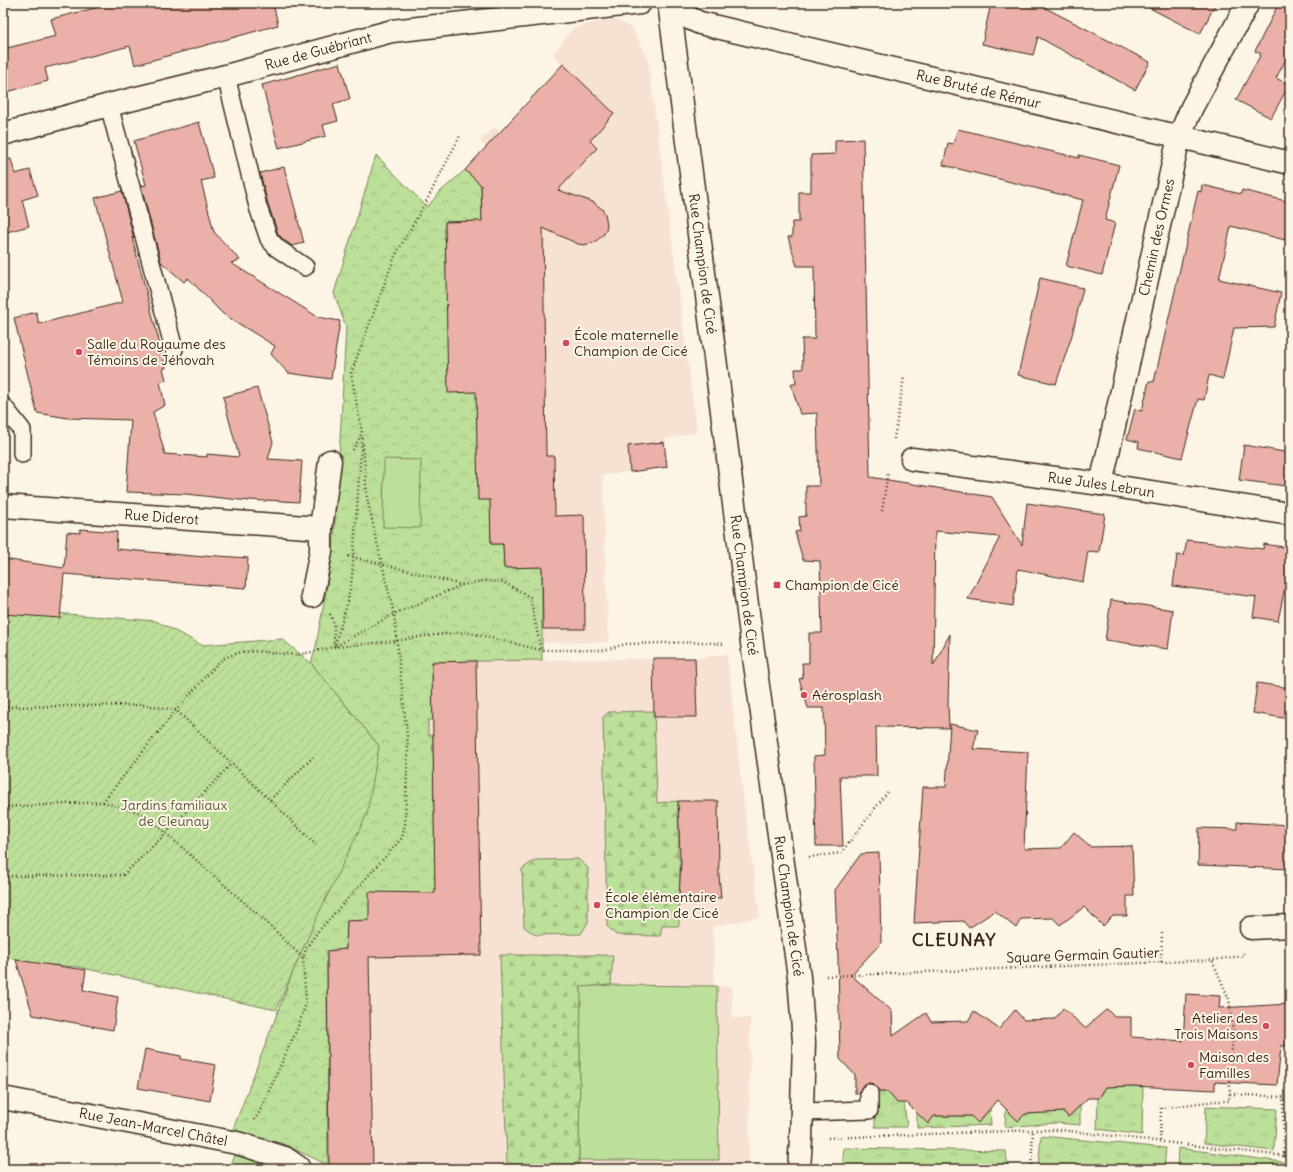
<svg xmlns="http://www.w3.org/2000/svg" width="1293" height="1172" font-family="Delius,sans-serif">
	<style>
		.built { fill: #f7e1d3 }
		.grass { fill: url(#grass-tufts); stroke: #7c845c }
		.forest { fill: url(#forest-firs); stroke: #7c845c }
		.park { fill: url(#park-crowns); stroke: #7c845c }
		.garden { fill: url(#garden-furrows); stroke: #7c845c }
		.pitch { fill: #bcdf99; stroke: #7c845c }
		.building { fill: #ebb1a8; stroke: #3b2a1e }
		.lines { fill: none; stroke-linecap: round; stroke-linejoin: round }
		.lane-casing { stroke: #3b2a1e; stroke-width: 20 }
		.street-casing { stroke: #3b2a1e; stroke-width: 25 }
		.path { stroke: #3b2a1e; stroke-width: 2.5; stroke-dasharray: 1 3; stroke-linecap: butt }
		.lane { stroke: #fcf5e5; stroke-width: 17 }
		.street { stroke: #fcf5e5; stroke-width: 22 }
		.poi-dot { fill: #d1495b; stroke: #fcf5e5; stroke-width: 1.5 }
		.labels { text-anchor: middle; stroke-width: 4; stroke-linejoin: round; paint-order: stroke }
		.street-label { font-size: 14px; fill: #3b2a1e; stroke: #fcf5e5 }
		.poi-label { font-size: 14px; fill: #3b2a1e; stroke: #fcf5e5; text-anchor: start }
		.park-label { font-size: 14px; fill: #5b573d; stroke: #fcf5e5 }
		.district-label { font-size: 18px; font-weight: bold; letter-spacing: 1px; fill: #3b2a1e; stroke: #fcf5e5 }
	</style>
	<defs>
		<pattern id="grass-tufts" width="24" height="20" patternUnits="userSpaceOnUse"><rect width="24" height="20" fill="#bcdf99"/><path d="M3 7l-1-3M5 7V3M7 7l1-3M15 17l-1-3M17 17v-4M19 17l1-3" fill="none" stroke="#a2c083"/></pattern>
		<pattern id="forest-firs" width="22" height="20" patternUnits="userSpaceOnUse"><rect width="22" height="20" fill="#bcdf99"/><path d="M5 1l3.5 6h-7zM16 11l3.5 6h-7z" fill="#a2c083"/></pattern>
		<pattern id="park-crowns" width="20" height="18" patternUnits="userSpaceOnUse"><rect width="20" height="18" fill="#bcdf99"/><path d="M2 6a3 3 0 1 1 6 0M12 15a3 3 0 1 1 6 0" fill="none" stroke="#a2c083"/></pattern>
		<pattern id="garden-furrows" width="10" height="10" patternUnits="userSpaceOnUse"><rect width="10" height="10" fill="#bcdf99"/><path d="M-1 1l2-2M0 10L10 0M9 11l2-2" fill="none" stroke="#a2c083"/></pattern>
	</defs>
	<rect width="100%" height="100%" fill="#fcf5e5"/>
	<filter id="ink" filterUnits="userSpaceOnUse"><feTurbulence type="fractalNoise" baseFrequency=".025" numOctaves="2"/><feDisplacementMap in="SourceGraphic" scale="8" xChannelSelector="R" yChannelSelector="G"/><feConvolveMatrix kernelMatrix="1 2 1 2 8 2 1 2 1" color-interpolation-filters="sRGB"/></filter>
	<g filter="url(#ink)">
		<!-- built -->
		<g class="built">
			<polygon points="613,19 632,28 648,59 697,432 665,439 667,467 603,475 608,642 542,643 542,567 504,568 491,544 490,500 446,265 445,222 482,221 481,185 465,170 486,147 480,141 494,127 500,132 563,65 553,54 573,28"/>
			<polygon points="727,654 743,797 760,917 712,927 714,954 714,986 732,986 732,1018 750,1018 749,1169 329,1169 327,957 328,950 346,949 347,921 433,735 428,735 428,720 433,720 476,661 696,658"/>
		</g>
		<!-- grass -->
		<g class="grass">
			<polygon points="1132,1086 1143,1087 1142,1135 1097,1129 1098,1098 1099,1098 1104,1091 1104,1087"/>
			<polygon points="875,1092 892,1092 904,1103 907,1127 875,1127"/>
			<polygon points="1080,1106 1080,1125 1056,1123 1005,1127 1006,1109 1025,1114 1064,1112 1068,1117"/>
			<polygon points="1206,1106 1277,1109 1274,1151 1204,1143"/>
			<polygon points="990,1109 991,1125 917,1128 917,1113 928,1124 934,1116 971,1116 978,1123"/>
			<polygon points="1041,1136 1166,1148 1164,1169 1038,1169"/>
			<polygon points="844,1148 1006,1151 1008,1169 842,1169"/>
			<polygon points="235,1155 257,1162 269,1169 229,1169"/>
		</g>
		<!-- forest -->
		<g class="forest">
			<polygon points="654,711 657,803 678,801 678,803 679,842 678,843 678,858 680,858 680,896 679,898 679,926 662,926 660,936 616,935 607,926 603,717 609,712"/>
			<polygon points="578,859 588,868 588,922 581,934 536,935 524,927 522,869 535,860"/>
			<polygon points="500,955 613,955 611,985 581,987 579,1164 507,1164"/>
		</g>
		<!-- park -->
		<g class="park">
			<polygon points="376,155 427,207 441,191 465,170 481,185 482,221 445,222 446,264 491,392 491,544 503,544 504,568 542,567 542,660 432,662 433,720 428,720 428,735 433,735 436,918 347,921 346,949 328,951 327,957 328,1165 281,1143 232,1132 379,746 311,663 315,651 333,553 339,458 346,327 334,293"/>
			<polygon points="1178,1148 1283,1162 1282,1169 1177,1169"/>
		</g>
		<!-- garden -->
		<polygon class="garden" points="3,609 156,621 202,645 282,639 311,663 379,746 367,814 317,917 276,1010 78,967 37,964 3,957"/>
		<!-- pitch -->
		<g class="pitch">
			<polygon points="384,459 421,460 420,528 383,527"/>
			<polygon points="611,985 717,986 719,1160 579,1160 581,987"/>
		</g>
		<!-- building -->
		<g class="building">
			<polygon points="94,3 273,3 278,25 135,65 130,46 45,68 48,81 3,93 3,49 56,36 51,19 95,8"/>
			<polygon points="991,3 1036,3 1150,62 1135,90 1038,37 1033,55 982,44"/>
			<polygon points="1140,3 1216,3 1200,34"/>
			<polygon points="1279,3 1290,3 1290,52 1276,78 1289,85 1271,118 1236,100 1261,54 1255,51"/>
			<polygon points="340,63 350,99 333,104 338,121 323,125 326,136 279,148 262,85"/>
			<polygon points="563,64 614,113 590,141 597,148 558,190 593,202 602,209 605,214 607,224 606,230 603,235 595,242 584,245 578,244 543,228 546,456 554,456 555,516 584,515 585,629 543,629 542,567 504,568 503,544 491,544 490,500 478,500 476,392 448,393 445,222 482,221 481,185 465,170"/>
			<polygon points="199,122 214,178 201,181 214,232 240,260 231,263 318,317 340,321 331,379 288,373 271,354 275,346 223,314 188,278 184,282 161,262 141,186 146,185 134,141"/>
			<polygon points="958,129 1079,158 1079,155 1119,165 1105,220 1115,223 1102,275 1066,266 1083,200 943,165 948,143 953,144"/>
			<polygon points="863,139 870,477 992,497 1022,545 1027,503 1105,514 1099,552 1088,551 1083,582 1018,569 1013,606 968,599 1000,537 935,531 933,666 950,634 948,703 949,728 876,727 877,776 840,776 843,846 816,846 814,756 825,755 824,708 808,708 799,679 803,678 802,663 809,663 809,633 822,633 820,561 803,560 795,532 800,531 799,517 806,516 806,486 819,486 817,413 800,414 791,384 796,384 795,369 803,369 802,339 815,339 814,266 797,266 788,237 792,237 792,222 799,222 799,192 811,192 811,155 835,154 835,140"/>
			<polygon points="11,159 15,174 30,170 38,195 22,200 29,226 3,233 3,160"/>
			<polygon points="284,167 304,243 292,246 284,240 278,234 268,204 260,173"/>
			<polygon points="1202,185 1241,194 1242,190 1290,202 1290,216 1285,240 1231,226 1219,279 1281,293 1274,327 1234,328 1223,379 1209,375 1204,400 1198,399 1182,458 1138,448 1139,442 1127,439 1135,409 1142,411 1149,381 1154,382 1198,191 1201,192"/>
			<polygon points="122,191 134,239 132,237 166,368 163,368 166,380 160,382 165,405 153,412 165,454 207,457 207,454 239,457 223,397 257,388 273,442 268,459 302,461 299,502 266,500 266,501 249,500 249,501 186,494 126,492 131,420 68,418 37,413 14,318 36,312 39,324 123,302 95,198"/>
			<polygon points="1040,278 1083,288 1072,335 1056,384 1018,375"/>
			<polygon points="664,442 667,467 630,472 628,446"/>
			<polygon points="1244,445 1290,453 1290,464 1286,486 1239,480"/>
			<polygon points="80,529 117,532 116,549 204,557 204,555 248,558 246,588 64,574 60,618 3,614 3,559 64,568 67,532 80,533"/>
			<polygon points="1187,540 1263,549 1264,544 1290,548 1290,582 1286,582 1278,621 1253,617 1256,597 1173,586 1177,555 1184,556"/>
			<polygon points="1111,600 1173,610 1168,649 1105,640"/>
			<polygon points="653,658 695,658 697,717 654,717"/>
			<polygon points="476,661 481,955 369,957 373,1169 329,1169 327,951 346,949 347,921 369,920 369,892 435,893 432,662"/>
			<polygon points="1257,683 1290,688 1290,719 1253,713"/>
			<polygon points="950,724 978,730 973,749 1028,752 1024,849 1061,848 1074,832 1091,847 1132,846 1134,896 1127,896 1127,916 1113,916 1103,926 1084,907 1060,925 1053,918 1021,919 1016,928 995,911 969,928 963,921 914,923 923,787 946,787"/>
			<polygon points="678,801 718,801 719,876 721,898 679,898 681,859 680,858"/>
			<polygon points="1237,822 1290,825 1290,869 1198,865 1199,828 1237,829"/>
			<polygon points="879,853 881,943 851,975 892,1011 893,1036 926,1013 931,1022 968,1021 974,1011 999,1029 1015,1010 1024,1020 1055,1019 1063,1008 1085,1028 1107,1009 1114,1017 1131,1017 1131,1037 1183,1041 1186,994 1220,996 1219,1008 1290,1004 1290,1046 1281,1046 1277,1085 1215,1082 1215,1090 1132,1086 1106,1087 1099,1098 1088,1098 1068,1117 1064,1112 1025,1114 1018,1121 997,1100 978,1123 971,1116 934,1116 928,1124 907,1103 897,1103 888,1092 879,1092 877,1088 874,1084 869,1083 864,1084 861,1088 859,1093 855,1093 855,1075 840,1059 838,959 835,890 861,854"/>
			<polygon points="16,960 86,970 83,990 118,997 113,1030 33,1015"/>
			<polygon points="145,1049 181,1056 181,1059 216,1065 210,1101 138,1088"/>
		</g>
		<g class="lines">
			<!-- lane casing -->
			<g class="lane-casing">
				<g id="lane">
					<polyline points="226,76 258,207 269,239 277,248 305,267"/>
					<polyline points="109,105 174,349"/>
					<polyline points="3,406 22,430 22,454"/>
					<polyline points="802,1112 869,1110 869,1093"/>
				</g>
			</g>
			<!-- street casing -->
			<g class="street-casing">
				<g id="street">
					<path id="s1" d="M669,3L752,643L799,977L804,1042L801,1139L799,1169"/>
					<path id="s2" d="M672,3L689,18L700,23L1290,163"/>
					<path id="s3" d="M3,134L109,105L226,76L392,31L640,3"/>
					<path id="s4" d="M912,459L1101,484L1290,514"/>
					<path id="s5" d="M1101,484L1179,137L1192,107L1248,3"/>
					<path id="s6" d="M3,506L321,528"/>
					<polyline points="312,596 321,551 321,528 330,461"/>
					<polyline points="1251,928 1290,926"/>
					<path id="s7" d="M3,1098L237,1143L285,1158L298,1167L299,1169"/>
				</g>
			</g>
			<!-- path -->
			<g class="path">
				<polyline points="894,439 904,377"/>
				<polyline points="363,444 367,498 382,564 462,585"/>
				<polyline points="353,450 362,433 351,373 395,256 427,200 461,134"/>
				<polyline points="882,511 888,472"/>
				<polyline points="330,614 334,624 334,647 394,614 462,585 484,581 503,582 530,597 541,650"/>
				<polyline points="335,644 348,601 352,577 362,436"/>
				<polyline points="3,707 144,705 176,710 220,661 229,656 242,652 254,651 297,655 334,647 396,641 424,636 466,632 541,650 604,650 626,644 701,642 725,644"/>
				<polyline points="270,800 316,845"/>
				<polyline points="103,802 144,814 263,919 303,958"/>
				<polyline points="3,807 103,802 176,710 270,800 313,757"/>
				<polyline points="809,857 841,853 889,790"/>
				<polyline points="3,876 123,875 166,833 232,763"/>
				<polyline points="1161,962 1162,933"/>
				<polyline points="826,976 1212,960 1243,956 1244,953"/>
				<polyline points="1230,1094 1283,1097 1284,1156 1290,1160"/>
				<polyline points="254,1120 259,1113 297,1029 306,1004 303,958 307,947 316,934 402,838 405,824 408,745 394,614 382,564 347,556"/>
				<polyline points="828,1138 1033,1130 1061,1130 1284,1156 1290,1155"/>
				<polyline points="1160,1141 1161,1108 1215,1101 1229,1101 1233,1029 1229,999 1212,960"/>
				<polyline points="1031,1169 1033,1130"/>
			</g>
			<!-- lane -->
			<use href="#lane" class="lane"/>
			<!-- street -->
			<use href="#street" class="street"/>
		</g>
	</g>
	<!-- markers -->
	<g class="poi-dot">
		<circle cx="566" cy="343" r="4"/>
		<circle cx="79" cy="352" r="4"/>
		<rect x="773" y="581" width="8" height="8" rx="2"/>
		<circle cx="804" cy="695" r="4"/>
		<circle cx="597" cy="905" r="4"/>
		<circle cx="1266" cy="1026" r="4"/>
		<circle cx="1191" cy="1065" r="4"/>
	</g>
	<g class="labels">
		<!-- street labels -->
		<g class="street-label">
			<text dy="5" stroke="none"><textPath href="#s3" startOffset="326">Rue de Guébriant</textPath></text>
			<text dy="5" stroke="none"><textPath href="#s2" startOffset="321">Rue Bruté de Rémur</textPath></text>
			<text dy="5" stroke="none"><textPath href="#s5" startOffset="253">Chemin des Ormes</textPath></text>
			<text dy="5" stroke="none"><textPath href="#s1" startOffset="263">Rue Champion de Cicé</textPath></text>
			<text dy="5" stroke="none"><textPath href="#s4" startOffset="191">Rue Jules Lebrun</textPath></text>
			<text dy="5" stroke="none"><textPath href="#s6" startOffset="159">Rue Diderot</textPath></text>
			<text dy="5" stroke="none"><textPath href="#s1" startOffset="587">Rue Champion de Cicé</textPath></text>
			<text dy="5" stroke="none"><textPath href="#s1" startOffset="911">Rue Champion de Cicé</textPath></text>
			<text transform="translate(1083 955) rotate(-2)" y="5">Square Germain Gautier</text>
			<text dy="5" stroke="none"><textPath href="#s7" startOffset="153">Rue Jean-Marcel Châtel</textPath></text>
		</g>
		<!-- poi labels -->
		<g class="poi-label">
			<text x="574" y="340">École maternelle<tspan x="574" dy="16">Champion de Cicé</tspan></text>
			<text x="87" y="349">Salle du Royaume des<tspan x="87" dy="16">Témoins de Jéhovah</tspan></text>
			<text x="785" y="590">Champion de Cicé</text>
			<text x="812" y="700">Aérosplash</text>
			<text x="605" y="902">École élémentaire<tspan x="605" dy="16">Champion de Cicé</tspan></text>
			<text x="1258" y="1023" text-anchor="end">Atelier des<tspan x="1258" dy="16">Trois Maisons</tspan></text>
			<text x="1199" y="1062">Maison des<tspan x="1199" dy="16">Familles</tspan></text>
		</g>
		<!-- park labels -->
		<g class="park-label">
			<text x="174" y="810">Jardins familiaux<tspan x="174" dy="16">de Cleunay</tspan></text>
		</g>
		<!-- district labels -->
		<g class="district-label">
			<text x="954" y="946">CLEUNAY</text>
		</g>
	</g>
	<!-- margin -->
	<rect width="1293" height="1172" fill="none" stroke="#fcf5e5" stroke-width="16"/>
	<rect x="8" y="8" width="1277" height="1156" fill="none" stroke="#3b2a1e" stroke-width="1.5" filter="url(#ink)"/>
</svg>
